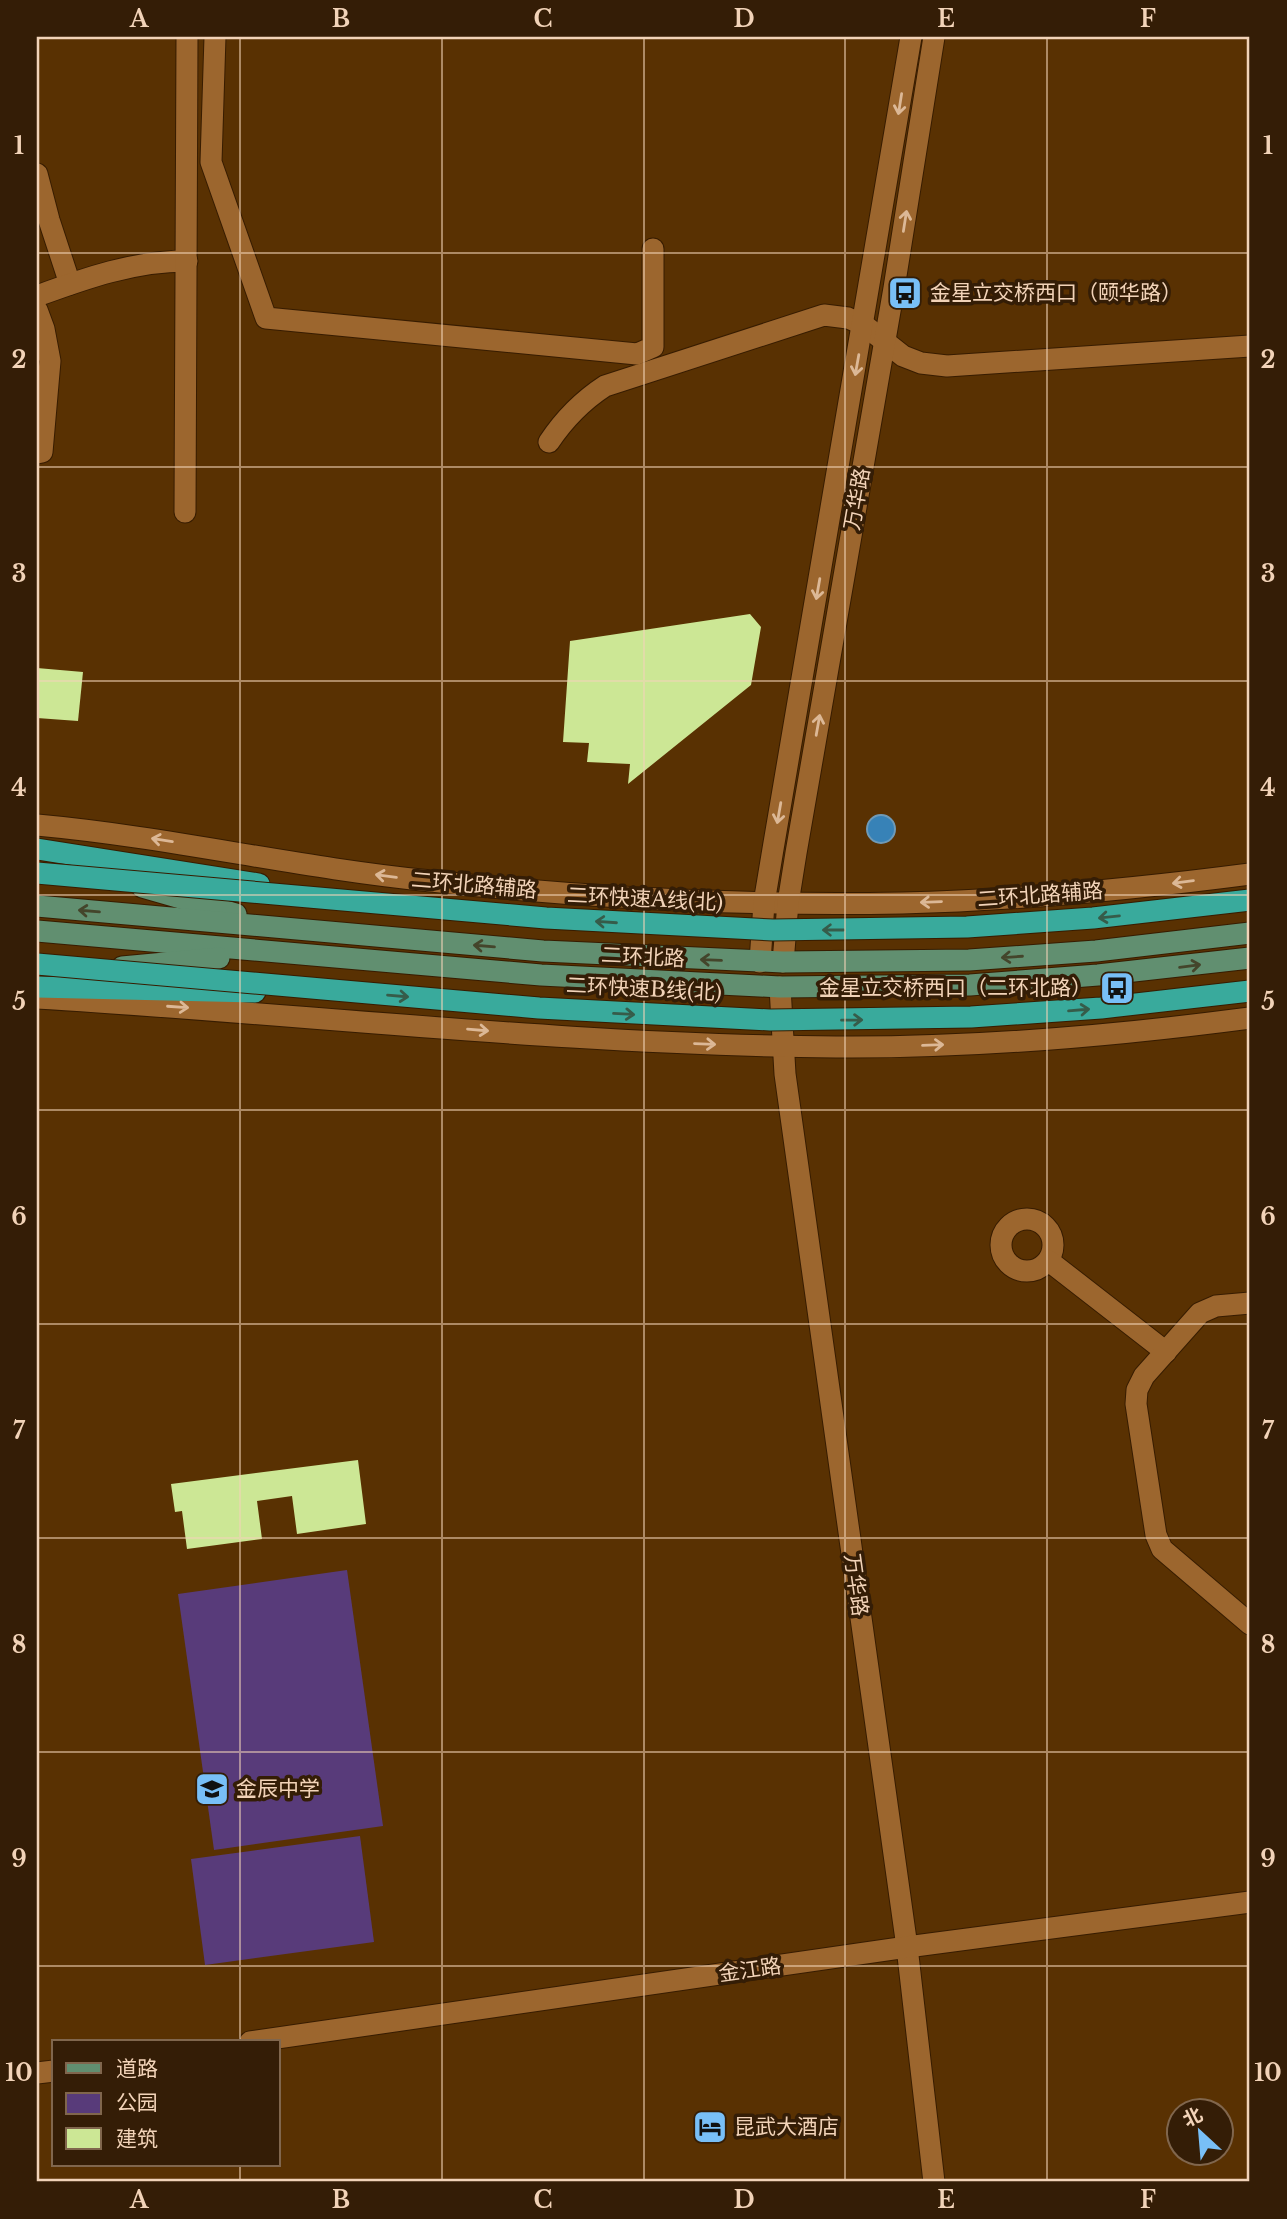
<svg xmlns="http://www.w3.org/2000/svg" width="1287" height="2219" font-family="'Libre Baskerville','Noto Sans SC',serif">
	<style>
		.green { fill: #583b7a }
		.water { fill: #3782b7; stroke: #6f9ab7; stroke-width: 2 }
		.building { fill: #cce795 }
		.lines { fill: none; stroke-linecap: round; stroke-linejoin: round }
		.minor-casing { stroke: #371c00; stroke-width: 23 }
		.major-casing { stroke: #371c00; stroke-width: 23 }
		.highway-casing { stroke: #371c00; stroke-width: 23 }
		.minor { stroke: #9c662e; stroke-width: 21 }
		.major { stroke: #618f70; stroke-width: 21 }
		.highway { stroke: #39aa9c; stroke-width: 21 }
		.highway-bridge-casing { stroke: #371c00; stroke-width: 23; stroke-linecap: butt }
		.highway-bridge { stroke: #39aa9c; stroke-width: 21 }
		.oneway { stroke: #dcb896 }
		.oneway2 { stroke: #44452b }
		.oneway3 { stroke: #365c4a }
		.grid { fill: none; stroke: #f2d3b8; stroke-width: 2; stroke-opacity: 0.55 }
		.labels { text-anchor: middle; stroke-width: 7; stroke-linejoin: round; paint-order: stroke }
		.poi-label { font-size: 21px; fill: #f2d3b8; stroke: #341d06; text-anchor: start }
		.street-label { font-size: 21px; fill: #f2d3b8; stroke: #341d06 }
		.neatline { fill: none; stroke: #f2d3b8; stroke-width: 2.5 }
		.grid-label { font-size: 23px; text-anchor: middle; font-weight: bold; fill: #f2d3b8 }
	</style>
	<rect width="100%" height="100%" fill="#593102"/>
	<!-- green -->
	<g class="green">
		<polygon points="347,1570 383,1826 214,1850 178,1594"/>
		<polygon points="360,1836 374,1942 205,1965 191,1859"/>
	</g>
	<!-- water -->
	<circle class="water" cx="881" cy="829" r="14"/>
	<!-- building -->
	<g class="building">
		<polygon points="750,614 761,627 751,685 628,784 630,764 587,762 589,743 563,742 570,641"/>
		<polygon points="37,668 83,672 78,721 37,718"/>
		<polygon points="358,1460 366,1524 297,1534 292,1496 257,1501 262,1539 187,1549 182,1511 175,1512 171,1484"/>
	</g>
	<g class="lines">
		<!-- minor casing -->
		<g class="minor-casing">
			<g id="minor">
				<polyline points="215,37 211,162 266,318 637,354 653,347 653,249"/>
				<polyline points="37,174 49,220 70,284"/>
				<path d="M37,296C86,278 134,261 187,261"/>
				<polyline points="37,310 44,329 50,361 42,452 37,453"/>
				<path d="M549,442C565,418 582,401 605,386L824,315L848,318L864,325L903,356L921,363L947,366L1250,346"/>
				<polyline points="185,512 187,37"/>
				<path d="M37,825C169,837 299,868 431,881C587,898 745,906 902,903C1019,900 1135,889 1250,874"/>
				<polyline points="760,962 764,903 773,849 911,37"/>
				<polyline points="783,962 788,903 796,853 894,288 934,37"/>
				<polyline points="780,987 785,1074 907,1947 934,2182"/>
				<path d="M37,998C303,1014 569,1045 836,1047C974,1048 1113,1036 1250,1018"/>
				<circle cx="1027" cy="1245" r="26"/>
				<polyline points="1049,1261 1166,1352"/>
				<polyline points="1250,1303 1216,1306 1200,1313 1144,1376 1137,1390 1136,1404 1156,1535 1162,1549 1250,1624"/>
				<polyline points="250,2042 907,1947 1250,1902"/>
				<polyline points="37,2073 54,2071"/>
			</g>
		</g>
		<!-- major casing -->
		<g class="major-casing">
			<g id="major">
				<polyline points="142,887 236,914"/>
				<polyline points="37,906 543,951 783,962 969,960 1096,951 1250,933"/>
				<polyline points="37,931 541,975 780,987 970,985 1098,975 1250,958"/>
				<polyline points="122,967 219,958"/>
			</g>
		</g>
		<!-- highway casing -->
		<g class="highway-casing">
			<g id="highway">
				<polyline points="37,849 259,884"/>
				<polyline points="37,987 255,992"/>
			</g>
		</g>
		<!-- minor -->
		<use href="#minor" class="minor"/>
		<!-- major -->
		<use href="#major" class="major"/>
		<!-- highway -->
		<use href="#highway" class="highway"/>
		<!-- highway-bridge casing -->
		<g class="highway-bridge-casing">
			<g id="highway-bridge">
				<polyline points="37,873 546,918 773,930 967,927 1093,918 1250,900"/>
				<polyline points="37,964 539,1008 770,1020 971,1017 1101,1008 1250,991"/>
			</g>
		</g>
		<!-- highway-bridge -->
		<use href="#highway-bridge" class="highway-bridge"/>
	</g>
	<!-- one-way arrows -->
	<defs><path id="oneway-shaft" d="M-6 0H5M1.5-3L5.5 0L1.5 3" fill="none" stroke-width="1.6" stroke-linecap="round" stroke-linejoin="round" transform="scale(1.75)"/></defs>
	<g class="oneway">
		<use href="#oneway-shaft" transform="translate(900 104) rotate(99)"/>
		<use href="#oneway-shaft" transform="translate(905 221) rotate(-81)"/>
		<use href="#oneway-shaft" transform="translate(857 365) rotate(100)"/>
		<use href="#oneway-shaft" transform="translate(818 589) rotate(100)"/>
		<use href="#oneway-shaft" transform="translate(818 725) rotate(-80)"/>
		<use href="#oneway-shaft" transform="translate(779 813) rotate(100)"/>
		<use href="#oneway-shaft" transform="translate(162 840) rotate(-171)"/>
		<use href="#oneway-shaft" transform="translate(386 876) rotate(-173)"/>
		<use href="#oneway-shaft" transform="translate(1183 882) rotate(173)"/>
		<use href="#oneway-shaft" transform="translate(931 902) rotate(178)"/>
		<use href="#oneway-shaft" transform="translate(178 1007) rotate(4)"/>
		<use href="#oneway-shaft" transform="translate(478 1030) rotate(5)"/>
		<use href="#oneway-shaft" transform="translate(705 1044) rotate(2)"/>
		<use href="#oneway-shaft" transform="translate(933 1045) rotate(-2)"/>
	</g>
	<g class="oneway2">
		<use href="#oneway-shaft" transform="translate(89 911) rotate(-175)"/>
		<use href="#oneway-shaft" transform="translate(484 946) rotate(-175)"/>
		<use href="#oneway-shaft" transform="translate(1012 957) rotate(176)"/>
		<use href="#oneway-shaft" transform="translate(711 960) rotate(-178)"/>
		<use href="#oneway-shaft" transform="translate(1190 966) rotate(-7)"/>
	</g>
	<g class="oneway3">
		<use href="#oneway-shaft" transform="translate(1109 917) rotate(174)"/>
		<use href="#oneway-shaft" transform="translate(606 922) rotate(-176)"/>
		<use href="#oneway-shaft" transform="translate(833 930) rotate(-180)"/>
		<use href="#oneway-shaft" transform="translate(398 996) rotate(5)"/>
		<use href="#oneway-shaft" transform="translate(1079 1010) rotate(-5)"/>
		<use href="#oneway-shaft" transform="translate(624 1014) rotate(3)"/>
		<use href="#oneway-shaft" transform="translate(852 1020) rotate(-1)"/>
	</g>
	<!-- grid -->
	<path class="grid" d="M240,37V2042M442,37V2182M644,37V2182M845,37V2182M1047,37V2182M37,253H1250M37,467H1250M37,681H1250M37,895H1250M37,1110H1250M37,1324H1250M37,1538H1250M37,1752H1250M37,1966H1250M240,2165V2182"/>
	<!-- icons -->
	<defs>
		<g id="bus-square" transform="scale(1.75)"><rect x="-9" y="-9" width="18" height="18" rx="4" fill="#78bff7" stroke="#341d06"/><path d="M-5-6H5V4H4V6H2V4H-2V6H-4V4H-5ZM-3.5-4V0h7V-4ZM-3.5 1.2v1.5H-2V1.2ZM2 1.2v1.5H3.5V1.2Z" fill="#111"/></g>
		<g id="school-square" transform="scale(1.75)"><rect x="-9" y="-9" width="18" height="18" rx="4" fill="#78bff7" stroke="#341d06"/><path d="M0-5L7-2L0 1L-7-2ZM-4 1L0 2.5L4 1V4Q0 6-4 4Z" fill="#111"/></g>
		<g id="hotel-square" transform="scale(1.75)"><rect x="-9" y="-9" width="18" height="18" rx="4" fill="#78bff7" stroke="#341d06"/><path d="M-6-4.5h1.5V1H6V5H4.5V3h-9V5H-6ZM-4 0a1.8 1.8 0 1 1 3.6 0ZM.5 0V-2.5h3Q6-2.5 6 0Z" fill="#111"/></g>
	</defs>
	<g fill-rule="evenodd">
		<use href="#bus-square" x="905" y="293"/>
		<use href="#bus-square" x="1117" y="988"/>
		<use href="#school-square" x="212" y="1789"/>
		<use href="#hotel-square" x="710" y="2127"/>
	</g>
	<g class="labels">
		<!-- poi labels -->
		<g class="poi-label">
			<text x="930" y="300">金星立交桥西口（颐华路）</text>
			<text x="1092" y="995" text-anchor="end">金星立交桥西口（二环北路）</text>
			<text x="236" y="1796">金辰中学</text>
			<text x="734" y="2134">昆武大酒店</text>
		</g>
		<!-- street labels -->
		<g class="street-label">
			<text transform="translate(857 499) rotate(-80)" y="7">万华路</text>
			<text transform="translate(474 885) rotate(5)" y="7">二环北路辅路</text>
			<text transform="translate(1040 895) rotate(-4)" y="7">二环北路辅路</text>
			<text transform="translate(645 899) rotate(3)" y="7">二环快速A线(北)</text>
			<text transform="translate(643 957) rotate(3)" y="7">二环北路</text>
			<text transform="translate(644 989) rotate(3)" y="7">二环快速B线(北)</text>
			<text transform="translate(856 1585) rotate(82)" y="7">万华路</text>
			<text transform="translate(750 1970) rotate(-8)" y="7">金江路</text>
		</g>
	</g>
	<!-- border -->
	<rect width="1287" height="2219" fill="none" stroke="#341d06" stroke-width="77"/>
	<!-- legend -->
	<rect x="52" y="2040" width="228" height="126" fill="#341d06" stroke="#80664d" stroke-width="2"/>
	<rect x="66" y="2063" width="35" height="10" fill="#618f70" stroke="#80664d" stroke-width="2"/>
	<text x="116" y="2076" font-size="21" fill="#f2d3b8">道路</text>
	<rect x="66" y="2093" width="35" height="21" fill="#583b7a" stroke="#80664d" stroke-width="2"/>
	<text x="116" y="2110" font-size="21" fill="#f2d3b8">公园</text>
	<rect x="66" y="2128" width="35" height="21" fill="#cce795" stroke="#80664d" stroke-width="2"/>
	<text x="116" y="2146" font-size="21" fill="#f2d3b8">建筑</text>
	<!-- north arrow -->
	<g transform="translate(1200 2132) rotate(334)"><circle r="33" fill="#341d06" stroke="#80664d" stroke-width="2"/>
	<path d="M0-5L12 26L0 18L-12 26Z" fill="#78bff7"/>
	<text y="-10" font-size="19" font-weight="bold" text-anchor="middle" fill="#f2d3b8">北</text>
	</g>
	<rect x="38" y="38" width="1210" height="2142" class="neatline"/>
	<g class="grid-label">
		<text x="139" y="27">A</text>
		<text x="341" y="27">B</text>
		<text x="543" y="27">C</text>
		<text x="744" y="27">D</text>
		<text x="946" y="27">E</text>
		<text x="1148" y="27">F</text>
		<text x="19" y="154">1</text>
		<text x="1268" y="154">1</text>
		<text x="19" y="368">2</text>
		<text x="1268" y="368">2</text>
		<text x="19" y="582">3</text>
		<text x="1268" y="582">3</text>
		<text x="19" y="796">4</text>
		<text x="1268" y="796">4</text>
		<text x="19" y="1010">5</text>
		<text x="1268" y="1010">5</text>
		<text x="19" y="1225">6</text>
		<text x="1268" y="1225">6</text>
		<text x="19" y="1439">7</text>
		<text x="1268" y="1439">7</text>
		<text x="19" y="1653">8</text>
		<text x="1268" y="1653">8</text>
		<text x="19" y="1867">9</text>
		<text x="1268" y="1867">9</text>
		<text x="19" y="2081">10</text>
		<text x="1268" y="2081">10</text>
		<text x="139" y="2208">A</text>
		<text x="341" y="2208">B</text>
		<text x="543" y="2208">C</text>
		<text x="744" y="2208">D</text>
		<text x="946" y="2208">E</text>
		<text x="1148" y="2208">F</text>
	</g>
</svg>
